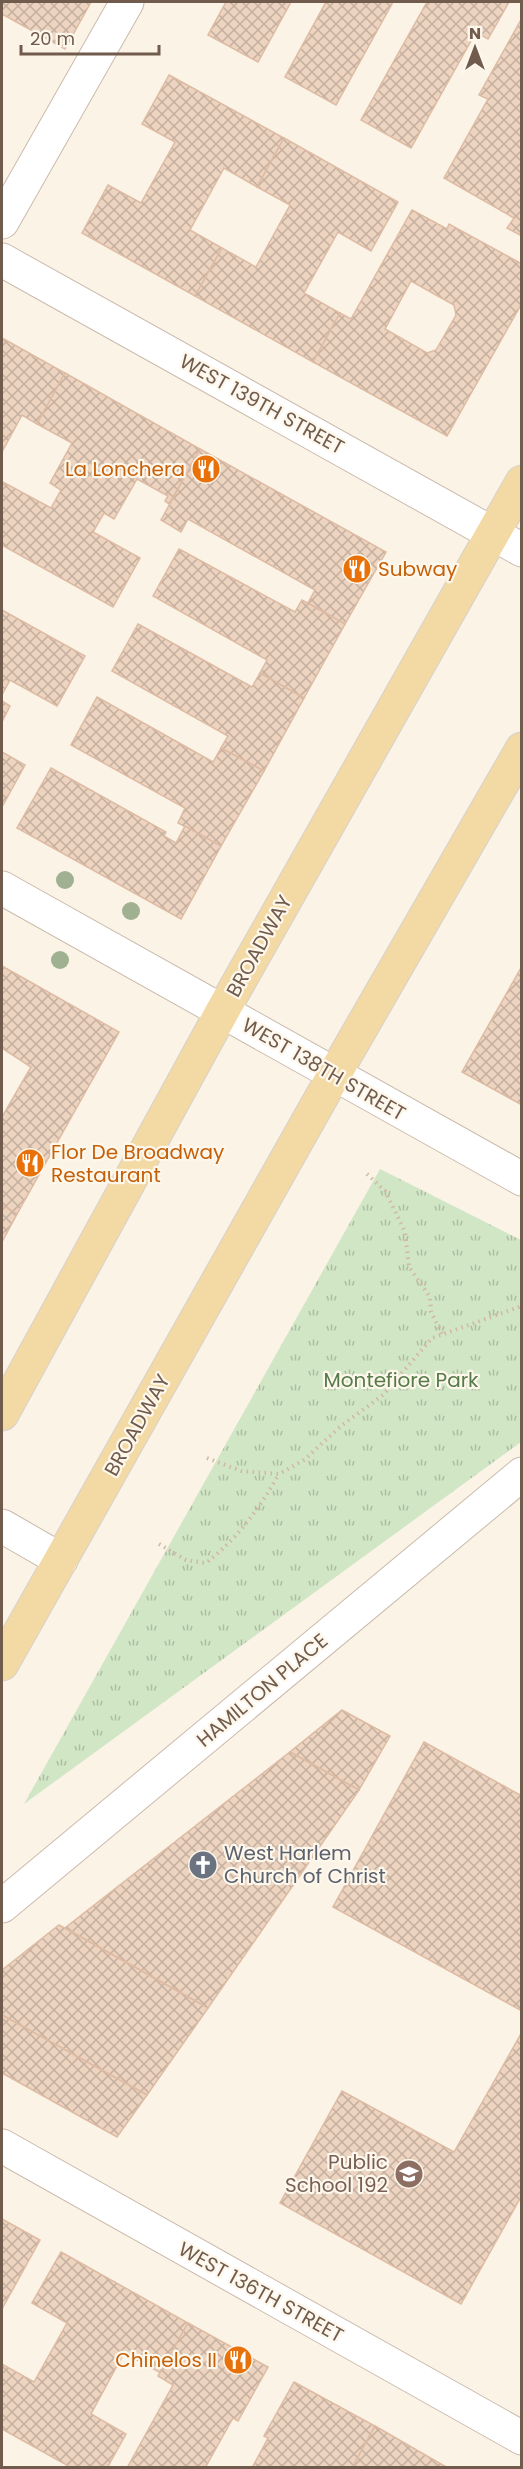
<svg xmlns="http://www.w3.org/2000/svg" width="523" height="2469" font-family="Poppins,sans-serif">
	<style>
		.park { fill: url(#park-tufts) }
		.building { fill: url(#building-cross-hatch); stroke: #debba2; stroke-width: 1.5; fill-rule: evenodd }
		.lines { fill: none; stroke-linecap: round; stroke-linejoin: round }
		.minor-casing { stroke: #cbbbad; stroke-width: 35 }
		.major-casing { stroke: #d7d1cd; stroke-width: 35 }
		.path { stroke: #d2b7a3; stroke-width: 4; stroke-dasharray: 1.5 4.5; stroke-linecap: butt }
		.minor { stroke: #fff; stroke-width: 33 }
		.major { stroke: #f3d9a4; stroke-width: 33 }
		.tree { fill: #9fb190 }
		.labels { text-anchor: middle; stroke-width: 4.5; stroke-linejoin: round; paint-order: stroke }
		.street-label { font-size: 20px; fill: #715b4d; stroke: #fdf7ec }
		.food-label { font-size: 20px; fill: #c56008; stroke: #fdf7ec; text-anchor: end }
		.park-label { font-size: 20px; fill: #557b49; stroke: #fdf7ec }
		.worship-label { font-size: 20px; fill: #5b616d; stroke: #fdf7ec; text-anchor: start }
		.education-label { font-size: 20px; fill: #785e54; stroke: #fdf7ec; text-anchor: end }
	</style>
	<defs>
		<pattern id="park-tufts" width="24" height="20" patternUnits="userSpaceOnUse" patternTransform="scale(1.5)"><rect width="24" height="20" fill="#d1e6c5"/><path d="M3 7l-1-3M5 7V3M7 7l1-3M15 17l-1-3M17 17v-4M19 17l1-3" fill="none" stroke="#aebda2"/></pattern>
		<pattern id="building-cross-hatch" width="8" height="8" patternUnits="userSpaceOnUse" patternTransform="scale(1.5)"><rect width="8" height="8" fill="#edd4c0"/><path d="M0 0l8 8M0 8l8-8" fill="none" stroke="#c4af9e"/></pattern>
	</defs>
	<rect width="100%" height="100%" fill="#faf3e6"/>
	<!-- park -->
	<polygon class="park" points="380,1169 521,1240 521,1442 24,1804"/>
	<!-- building -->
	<g class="building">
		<polygon points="2,2 91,2 65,49 2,14"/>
		<polygon points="226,2 291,2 258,62 208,35"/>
		<polygon points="326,2 393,2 336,105 285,77"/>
		<polygon points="427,2 509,2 488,39 476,32 411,148 361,120"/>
		<polygon points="522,18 522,236 507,228 514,218 444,178 488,99 479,95"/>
		<polygon points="169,75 284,138 257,187 224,168 190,230 222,248 195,296 82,233 108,185 141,203 175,142 142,124"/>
		<polygon points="284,138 398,202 371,251 338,232 304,293 340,313 313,362 195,296 222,248 256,267 290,205 257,187"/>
		<path d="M412,210L447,229L449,224L522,264V303L447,436L313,362L340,313L351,319ZM411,281L454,305L456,315L436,350L427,353L385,329Z"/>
		<polygon points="2,338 65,373 37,424 22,415 2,452"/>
		<polygon points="65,373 200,449 169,504 165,501 168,496 137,479 114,519 104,513 93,532 140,558 113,607 2,545 2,485 3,482 51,508 61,490 50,483 72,443 37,424"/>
		<polygon points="200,449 386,552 345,624 308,603 315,590 188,519 181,532 161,520"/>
		<polygon points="179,549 295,612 302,600 345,624 304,698 260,673 267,660 153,596"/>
		<polygon points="2,610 85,656 57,706 10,680 2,695"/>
		<polygon points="138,624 252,687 260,673 304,698 264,771 221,748 228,736 112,671"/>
		<polygon points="97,697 213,762 221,748 264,771 221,846 178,823 185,808 71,745"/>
		<polygon points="2,701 10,706 2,722"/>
		<polygon points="2,752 25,765 2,807"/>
		<polygon points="51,768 166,832 164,836 176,843 185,826 221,846 181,919 17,828"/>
		<polygon points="2,966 119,1032 17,1214 2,1205 2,1117 31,1067 2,1048"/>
		<polygon points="522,966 522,1105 462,1072"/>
		<polygon points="2,1205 17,1214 2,1242"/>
		<polygon points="342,1710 390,1736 359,1790 290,1752"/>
		<polygon points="424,1742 522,1796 522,2011 333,1907"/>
		<polygon points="290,1752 359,1790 208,2008 65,1928"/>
		<polygon points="59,1925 208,2008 147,2095 2,2015 2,1970"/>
		<polygon points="2,2015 147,2095 117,2137 2,2073"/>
		<polygon points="522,2032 522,2195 461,2304 280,2203 342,2091 454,2152"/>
		<polygon points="2,2219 40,2240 2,2309"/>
		<polygon points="61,2252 188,2323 161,2373 124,2353 91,2414 126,2434 107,2468 72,2468 2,2429 2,2364 34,2382 67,2323 32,2303"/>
		<polygon points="188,2323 268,2367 238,2421 233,2418 205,2468 127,2468 173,2385 158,2376"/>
		<polygon points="294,2382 375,2426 352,2468 252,2468 268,2438 264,2436"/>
		<polygon points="375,2426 448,2468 352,2468"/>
	</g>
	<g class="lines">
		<!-- minor casing -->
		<g class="minor-casing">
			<g id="minor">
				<polyline points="2,222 127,2"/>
				<polyline points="2,260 522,550"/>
				<polyline points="2,888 522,1179"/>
				<polyline points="2,1526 61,1560"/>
				<polyline points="2,1906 522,1474"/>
				<polyline points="2,2146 522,2438"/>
			</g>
		</g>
		<!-- major casing -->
		<g class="major-casing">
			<g id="major">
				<polyline points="2,1414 223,1010 522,482"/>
				<polyline points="2,1664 334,1075 522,749"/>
			</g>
		</g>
		<!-- path -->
		<g class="path">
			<polyline points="367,1174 385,1191 396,1213 405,1232 409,1267 430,1297 431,1312 442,1334"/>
			<polyline points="207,1458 241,1471 279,1474 304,1460 341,1426 383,1395 432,1338 522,1306"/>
			<path d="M159,1544L186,1560L206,1563C238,1538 259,1509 279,1474"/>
		</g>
		<!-- minor -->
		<use href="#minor" class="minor"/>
		<!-- major -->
		<use href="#major" class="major"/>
	</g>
	<!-- trees -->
	<g class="tree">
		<circle cx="65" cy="880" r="9"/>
		<circle cx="131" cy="911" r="9"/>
		<circle cx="60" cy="960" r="9"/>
	</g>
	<!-- icons -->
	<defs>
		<g id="restaurant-disc" transform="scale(1.5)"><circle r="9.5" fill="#e8710a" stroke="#fdf7ec"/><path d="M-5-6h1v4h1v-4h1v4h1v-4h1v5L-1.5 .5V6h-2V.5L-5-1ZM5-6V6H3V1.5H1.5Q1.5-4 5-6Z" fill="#fff"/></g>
		<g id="church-disc" transform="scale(1.5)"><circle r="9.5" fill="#6b7280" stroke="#fdf7ec"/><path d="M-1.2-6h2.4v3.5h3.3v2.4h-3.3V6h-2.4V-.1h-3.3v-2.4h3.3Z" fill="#fff"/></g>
		<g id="school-disc" transform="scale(1.5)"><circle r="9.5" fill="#8d6e63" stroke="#fdf7ec"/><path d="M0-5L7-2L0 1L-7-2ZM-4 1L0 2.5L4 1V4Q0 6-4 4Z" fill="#fff"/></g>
	</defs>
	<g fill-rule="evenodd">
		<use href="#restaurant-disc" x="206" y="469"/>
		<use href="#restaurant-disc" x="357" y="569"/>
		<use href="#restaurant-disc" x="30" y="1163"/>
		<use href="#church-disc" x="203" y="1865"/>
		<use href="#school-disc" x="409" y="2174"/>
		<use href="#restaurant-disc" x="238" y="2360"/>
	</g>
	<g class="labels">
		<!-- street labels -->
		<g class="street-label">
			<text transform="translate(262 404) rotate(29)" y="7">WEST 139TH STREET</text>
			<text transform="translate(259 946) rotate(-61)" y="7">BROADWAY</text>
			<text transform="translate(324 1069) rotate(30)" y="7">WEST 138TH STREET</text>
			<text transform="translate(137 1425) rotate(-61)" y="7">BROADWAY</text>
			<text transform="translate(262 1690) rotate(-40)" y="7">HAMILTON PLACE</text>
			<text transform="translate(261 2292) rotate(29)" y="7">WEST 136TH STREET</text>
		</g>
		<!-- food labels -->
		<g class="food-label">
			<text x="185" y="476">La Lonchera</text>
			<text x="378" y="576" text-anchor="start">Subway</text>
			<text x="51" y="1159" text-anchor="start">Flor De Broadway<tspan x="51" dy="23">Restaurant</tspan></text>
			<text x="217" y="2367">Chinelos II</text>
		</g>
		<!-- park labels -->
		<g class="park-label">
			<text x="401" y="1387">Montefiore Park</text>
		</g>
		<!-- worship labels -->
		<g class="worship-label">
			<text x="224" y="1860">West Harlem<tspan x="224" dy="23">Church of Christ</tspan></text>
		</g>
		<!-- education labels -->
		<g class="education-label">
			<text x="388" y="2169">Public<tspan x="388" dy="23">School 192</tspan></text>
		</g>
	</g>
	<!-- border -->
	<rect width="523" height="2469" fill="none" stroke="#715b4d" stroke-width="6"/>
	<!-- north arrow -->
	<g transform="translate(475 48)" stroke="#fdf7ec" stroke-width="4.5" paint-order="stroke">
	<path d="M0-4.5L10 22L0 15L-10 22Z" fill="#715b4d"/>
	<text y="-9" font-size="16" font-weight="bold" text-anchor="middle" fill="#715b4d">N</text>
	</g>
	<!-- scale -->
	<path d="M21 45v9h138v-9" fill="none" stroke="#715b4d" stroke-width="3"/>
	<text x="30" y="45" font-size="18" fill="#715b4d" stroke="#fdf7ec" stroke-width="4.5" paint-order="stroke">20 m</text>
</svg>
